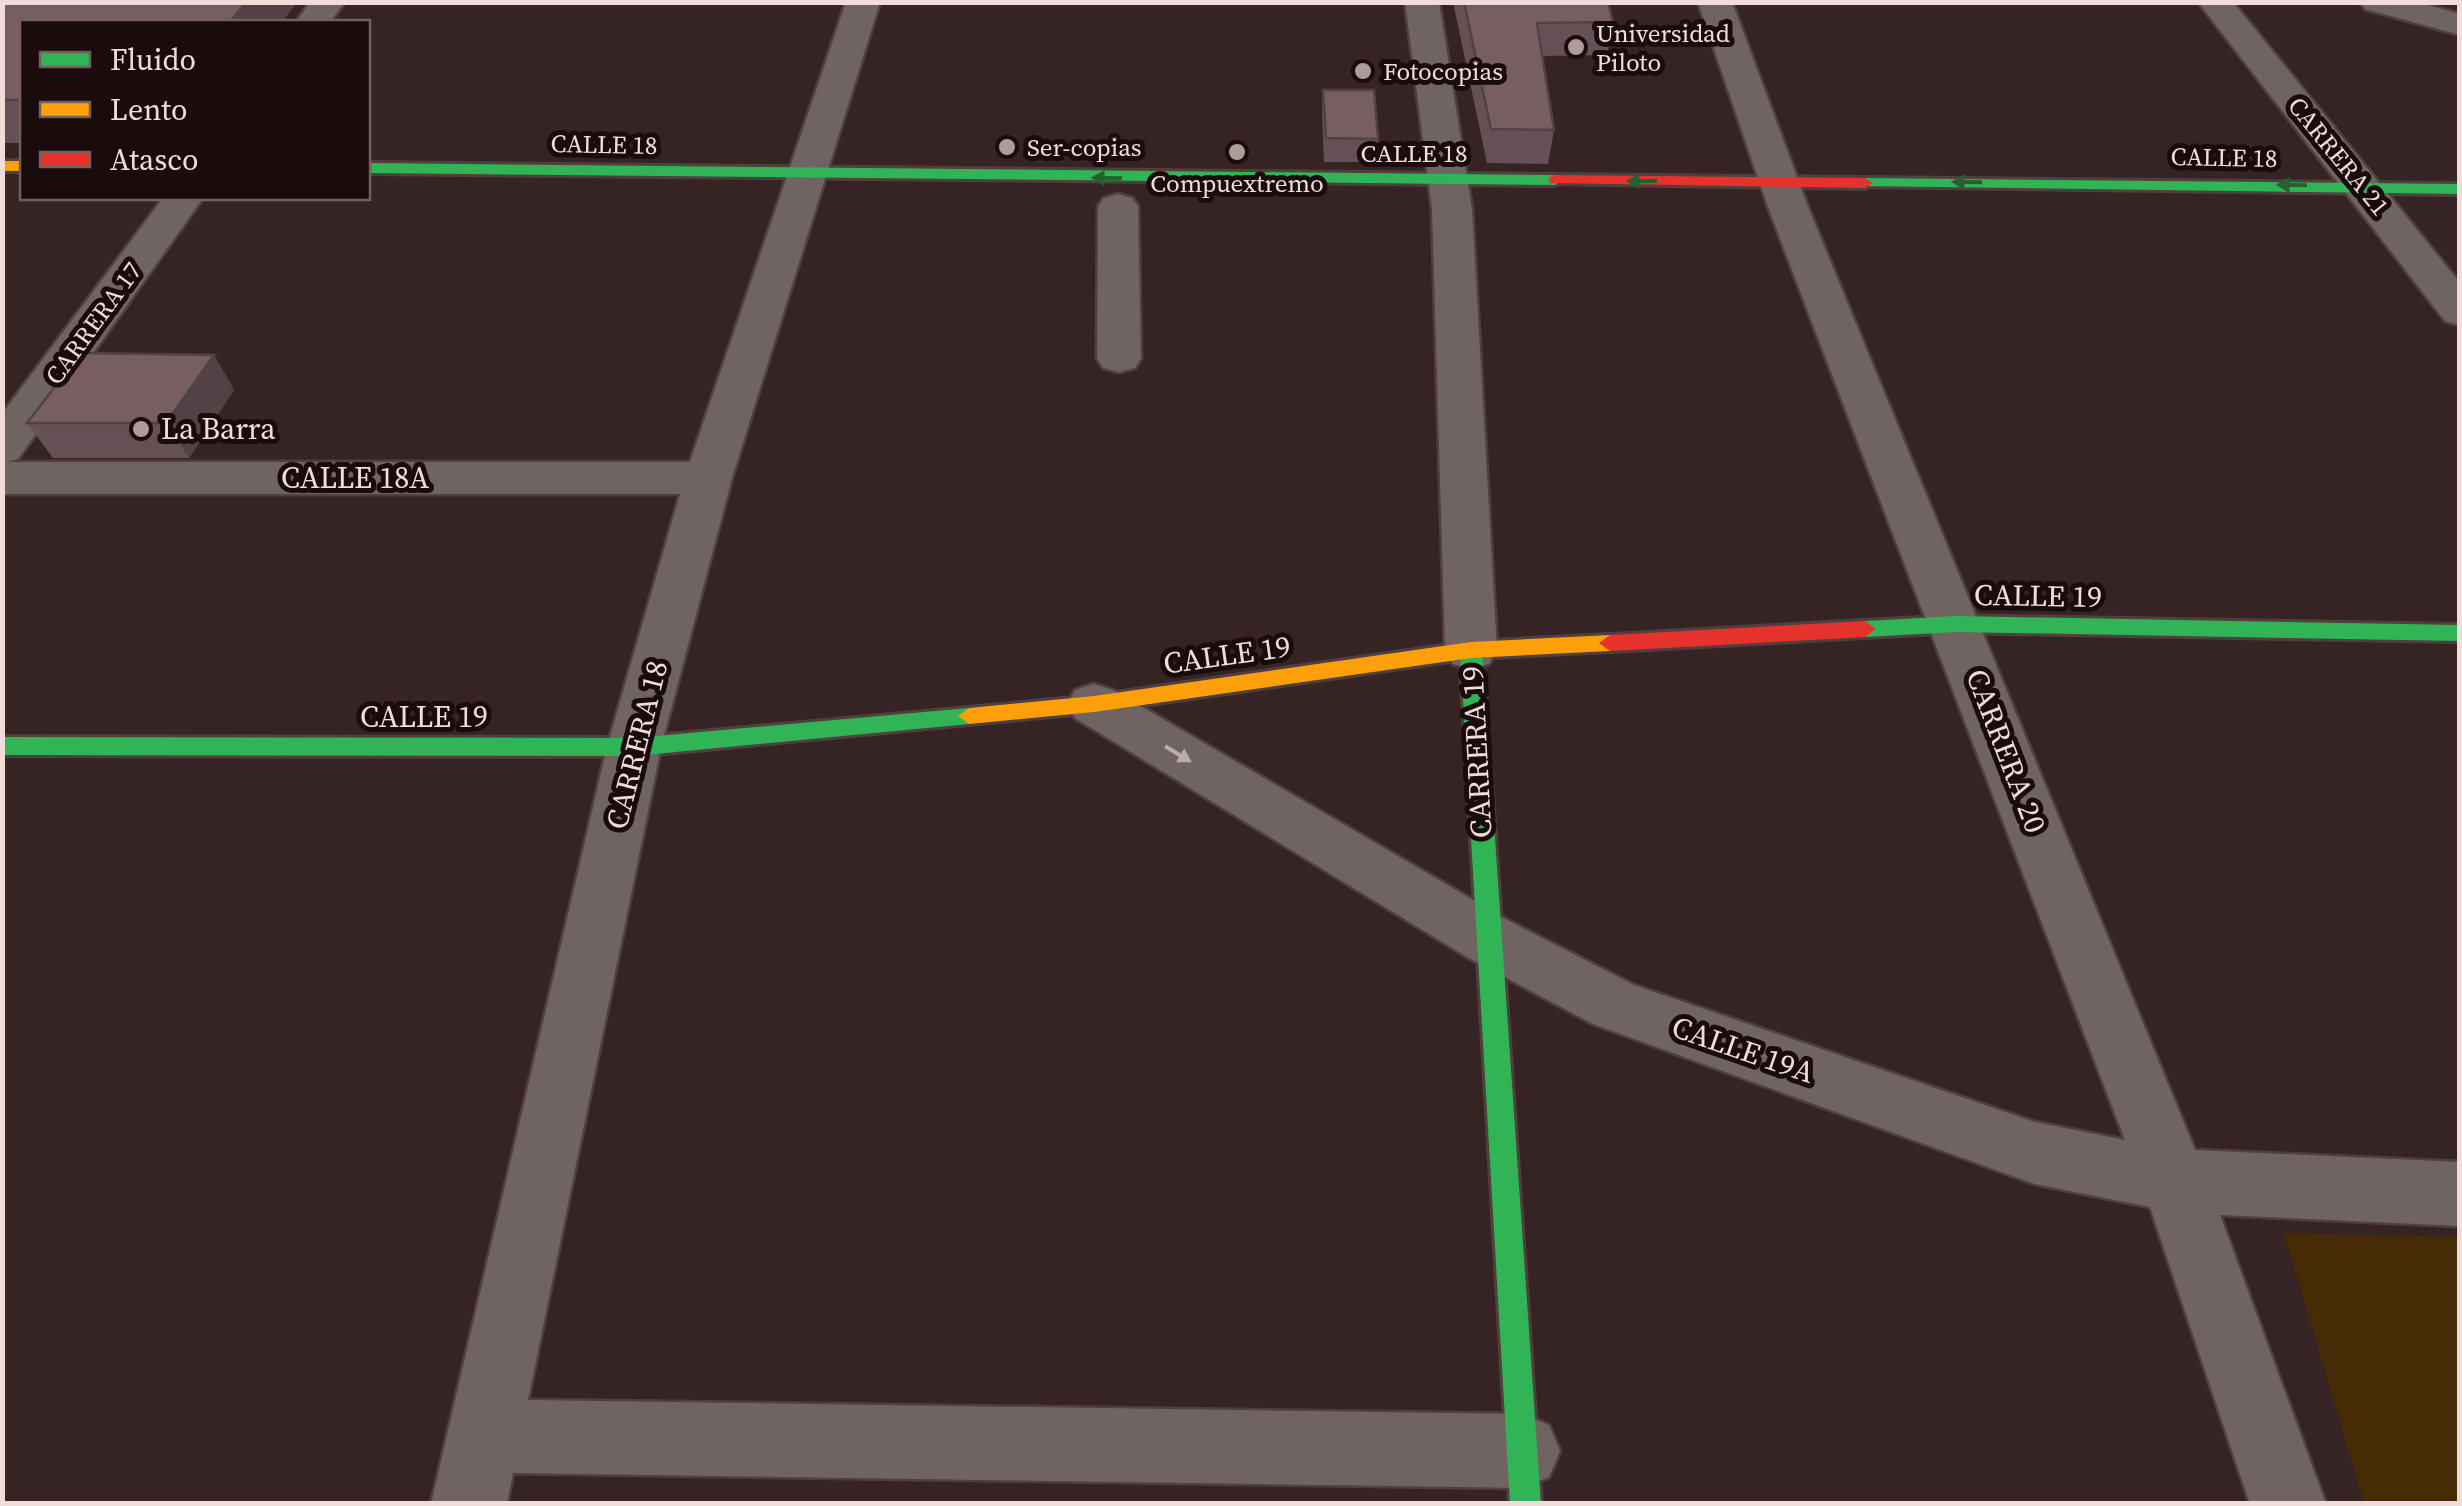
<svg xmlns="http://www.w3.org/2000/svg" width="2462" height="1506" font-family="'Source Serif 4',serif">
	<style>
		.green { fill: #452c06 }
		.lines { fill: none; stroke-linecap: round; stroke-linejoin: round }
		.street-casing { stroke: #4f3f3f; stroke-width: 5 }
		.fast-casing { stroke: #4f3f3f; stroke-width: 6 }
		.slow-casing { stroke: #4f3f3f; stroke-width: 6 }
		.jam-casing { stroke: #4f3f3f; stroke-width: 6 }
		.street { fill: #706463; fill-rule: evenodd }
		.fast { fill: #30b455; fill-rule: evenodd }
		.slow { fill: #ff9f0a; fill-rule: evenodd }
		.jam { fill: #e5322d; fill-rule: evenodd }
		.wall { fill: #655155 }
		.shaded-wall { fill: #534245 }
		.building { fill: #765e63; stroke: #534245; stroke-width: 2.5 }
		.oneway { fill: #256030 }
		.oneway2 { fill: #bdacaa }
		.poi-dot { fill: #af9c9a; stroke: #1a0c0c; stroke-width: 4 }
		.labels { text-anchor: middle; stroke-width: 10; stroke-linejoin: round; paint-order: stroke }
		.far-poi-label { font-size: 25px; fill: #f1dcda; stroke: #1a0c0c; text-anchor: start }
		.far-street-label { font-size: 25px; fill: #f1dcda; stroke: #1a0c0c }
		.poi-label { font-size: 30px; fill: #f1dcda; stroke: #1a0c0c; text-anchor: start }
		.street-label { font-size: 30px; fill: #f1dcda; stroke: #1a0c0c }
	</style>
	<rect width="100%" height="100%" fill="#352423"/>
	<!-- green -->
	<polygon class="green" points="2284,1233 2459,1237 2459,1503 2364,1503"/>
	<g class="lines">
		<!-- street casing -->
		<g class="street-casing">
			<g id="street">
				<polygon points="310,2 345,2 330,22 296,22"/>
				<polygon points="846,2 880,2 732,478 661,747 528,1400 1523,1414 1549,1425 1560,1451 1549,1477 1523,1488 513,1473 507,1504 431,1504 607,747 680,494 2,494 2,414 163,198 203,198 18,459 7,462 690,462"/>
				<polygon points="1405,2 1439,2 1472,209 1497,650 1489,664 1471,669 1453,664 1445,650 1432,209"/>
				<polygon points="1698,2 1732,2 1808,207 2195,1150 2460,1162 2460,1226 2220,1215 2326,1504 2250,1504 2150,1207 2035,1184 1593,1024 1467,957 1075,718 1067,704 1075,690 1094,684 1113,690 1509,921 1634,985 2035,1122 2125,1140 1768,207"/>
				<polygon points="2198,2 2233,2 2460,283 2460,325 2445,321"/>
				<polygon points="2360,2 2417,2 2460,14 2460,35 2365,9"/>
				<polygon points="1118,194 1132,198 1138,206 1141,358 1135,368 1119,372 1103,368 1097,358 1098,206 1104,198"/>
			</g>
		</g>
		<!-- fast casing -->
		<g class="fast-casing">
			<g id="fast">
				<polygon points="368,163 1555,175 1563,180 1555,185 368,173"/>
				<polygon points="1865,178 2460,184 2460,194 1859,186 1859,180"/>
				<polygon points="1957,616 2460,625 2460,641 1957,632 1865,637 1854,629 1865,621"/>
				<polygon points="1471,642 1482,650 1541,1504 1510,1504 1460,650"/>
				<polygon points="969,708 980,716 969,724 634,756 2,755 2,737 634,738"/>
			</g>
		</g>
		<!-- slow casing -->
		<g class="slow-casing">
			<g id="slow">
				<rect x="2" y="161" width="20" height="10"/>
				<polygon points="1610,635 1621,643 1610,651 1471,658 1094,712 969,724 958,716 969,708 1094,696 1471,642"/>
			</g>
		</g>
		<!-- jam casing -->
		<g class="jam-casing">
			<g id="jam">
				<polygon points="1555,175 1865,178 1873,183 1865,188 1549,183 1549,177"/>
				<polygon points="1865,621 1876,629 1865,637 1610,651 1599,643 1610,635"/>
			</g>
		</g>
		<!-- street -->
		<use href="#street" class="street"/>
		<!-- fast -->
		<use href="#fast" class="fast"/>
		<!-- slow -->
		<use href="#slow" class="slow"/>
		<!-- jam -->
		<use href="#jam" class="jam"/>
	</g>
	<!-- wall -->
	<g class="wall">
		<polygon points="2,2 297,2 282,22 22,22 22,143 2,143"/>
		<polygon points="1453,2 1608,2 1613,22 1607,55 1542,56 1554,130 1548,164 1487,163"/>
		<polygon points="1323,90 1378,139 1376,162 1324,162 1322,114"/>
		<polygon points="214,355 234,390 189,458 53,458 27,423"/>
	</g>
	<!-- shaded-wall -->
	<g class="shaded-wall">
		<polygon points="246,2 297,2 282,22 230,22"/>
		<polygon points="214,355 234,390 189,458 166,423"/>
	</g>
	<!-- building -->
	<g class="building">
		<polygon points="2,2 246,2 230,22 22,22 22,100 2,100"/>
		<polygon points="1464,2 1608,2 1613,22 1537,23 1554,130 1491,129"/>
		<polygon points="1323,90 1374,90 1378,139 1326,138"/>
		<polygon points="81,353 214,355 166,423 27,423"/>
	</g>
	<!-- one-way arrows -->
	<defs><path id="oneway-solid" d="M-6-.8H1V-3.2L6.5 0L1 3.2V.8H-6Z" transform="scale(2.5)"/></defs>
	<g class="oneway">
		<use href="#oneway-solid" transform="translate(1107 178) rotate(-179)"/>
		<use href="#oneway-solid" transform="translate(1642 181) rotate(180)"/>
		<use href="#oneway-solid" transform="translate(1967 182) rotate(-179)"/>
		<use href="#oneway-solid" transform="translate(2292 185) rotate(-179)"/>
	</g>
	<use class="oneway2" href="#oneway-solid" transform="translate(1178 754) rotate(31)"/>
	<!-- markers -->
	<g class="poi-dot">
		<circle cx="1576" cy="47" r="10"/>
		<circle cx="1363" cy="71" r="10"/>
		<circle cx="1007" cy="147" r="10"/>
		<circle cx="1237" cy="152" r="10"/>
		<circle cx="141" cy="429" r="10"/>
	</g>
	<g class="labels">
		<!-- far-poi labels -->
		<g class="far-poi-label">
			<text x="1596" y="42">Universidad<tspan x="1596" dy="29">Piloto</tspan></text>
			<text x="1383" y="80">Fotocopias</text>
			<text x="1027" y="156">Ser-copias</text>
			<text x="1237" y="192" text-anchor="middle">Compuextremo</text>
		</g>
		<!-- far-street labels -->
		<g class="far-street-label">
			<text transform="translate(604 144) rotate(1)" y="9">CALLE 18</text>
			<text x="1414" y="162">CALLE 18</text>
			<text transform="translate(2339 156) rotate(51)" y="9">CARRERA 21</text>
			<text transform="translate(2224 157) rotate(1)" y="9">CALLE 18</text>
			<text transform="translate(93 323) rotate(-54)" y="9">CARRERA 17</text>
		</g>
		<!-- poi labels -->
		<g class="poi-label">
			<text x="161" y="439">La Barra</text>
		</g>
		<!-- street labels -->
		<g class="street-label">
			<text x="355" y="488">CALLE 18A</text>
			<text transform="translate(2038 596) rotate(1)" y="10">CALLE 19</text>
			<text transform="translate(1227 655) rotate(-8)" y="10">CALLE 19</text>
			<text x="424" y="727">CALLE 19</text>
			<text transform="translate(637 745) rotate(-76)" y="10">CARRERA 18</text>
			<text transform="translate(2006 751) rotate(69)" y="10">CARRERA 20</text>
			<text transform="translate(1477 752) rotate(-93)" y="10">CARRERA 19</text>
			<text transform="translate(1743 1050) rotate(19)" y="10">CALLE 19A</text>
		</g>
	</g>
	<!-- border -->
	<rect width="2462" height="1506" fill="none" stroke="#f1dcda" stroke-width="10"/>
	<!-- legend -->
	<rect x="20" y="20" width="350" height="180" fill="#1a0c0c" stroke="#705f5e" stroke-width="2.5"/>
	<rect x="40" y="52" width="50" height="15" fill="#30b455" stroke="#705f5e" stroke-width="2.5"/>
	<text x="110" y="70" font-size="30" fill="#f1dcda">Fluido</text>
	<rect x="40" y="102" width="50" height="15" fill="#ff9f0a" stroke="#705f5e" stroke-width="2.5"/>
	<text x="110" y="120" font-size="30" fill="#f1dcda">Lento</text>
	<rect x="40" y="152" width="50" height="15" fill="#e5322d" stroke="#705f5e" stroke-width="2.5"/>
	<text x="110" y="170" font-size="30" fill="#f1dcda">Atasco</text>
</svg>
